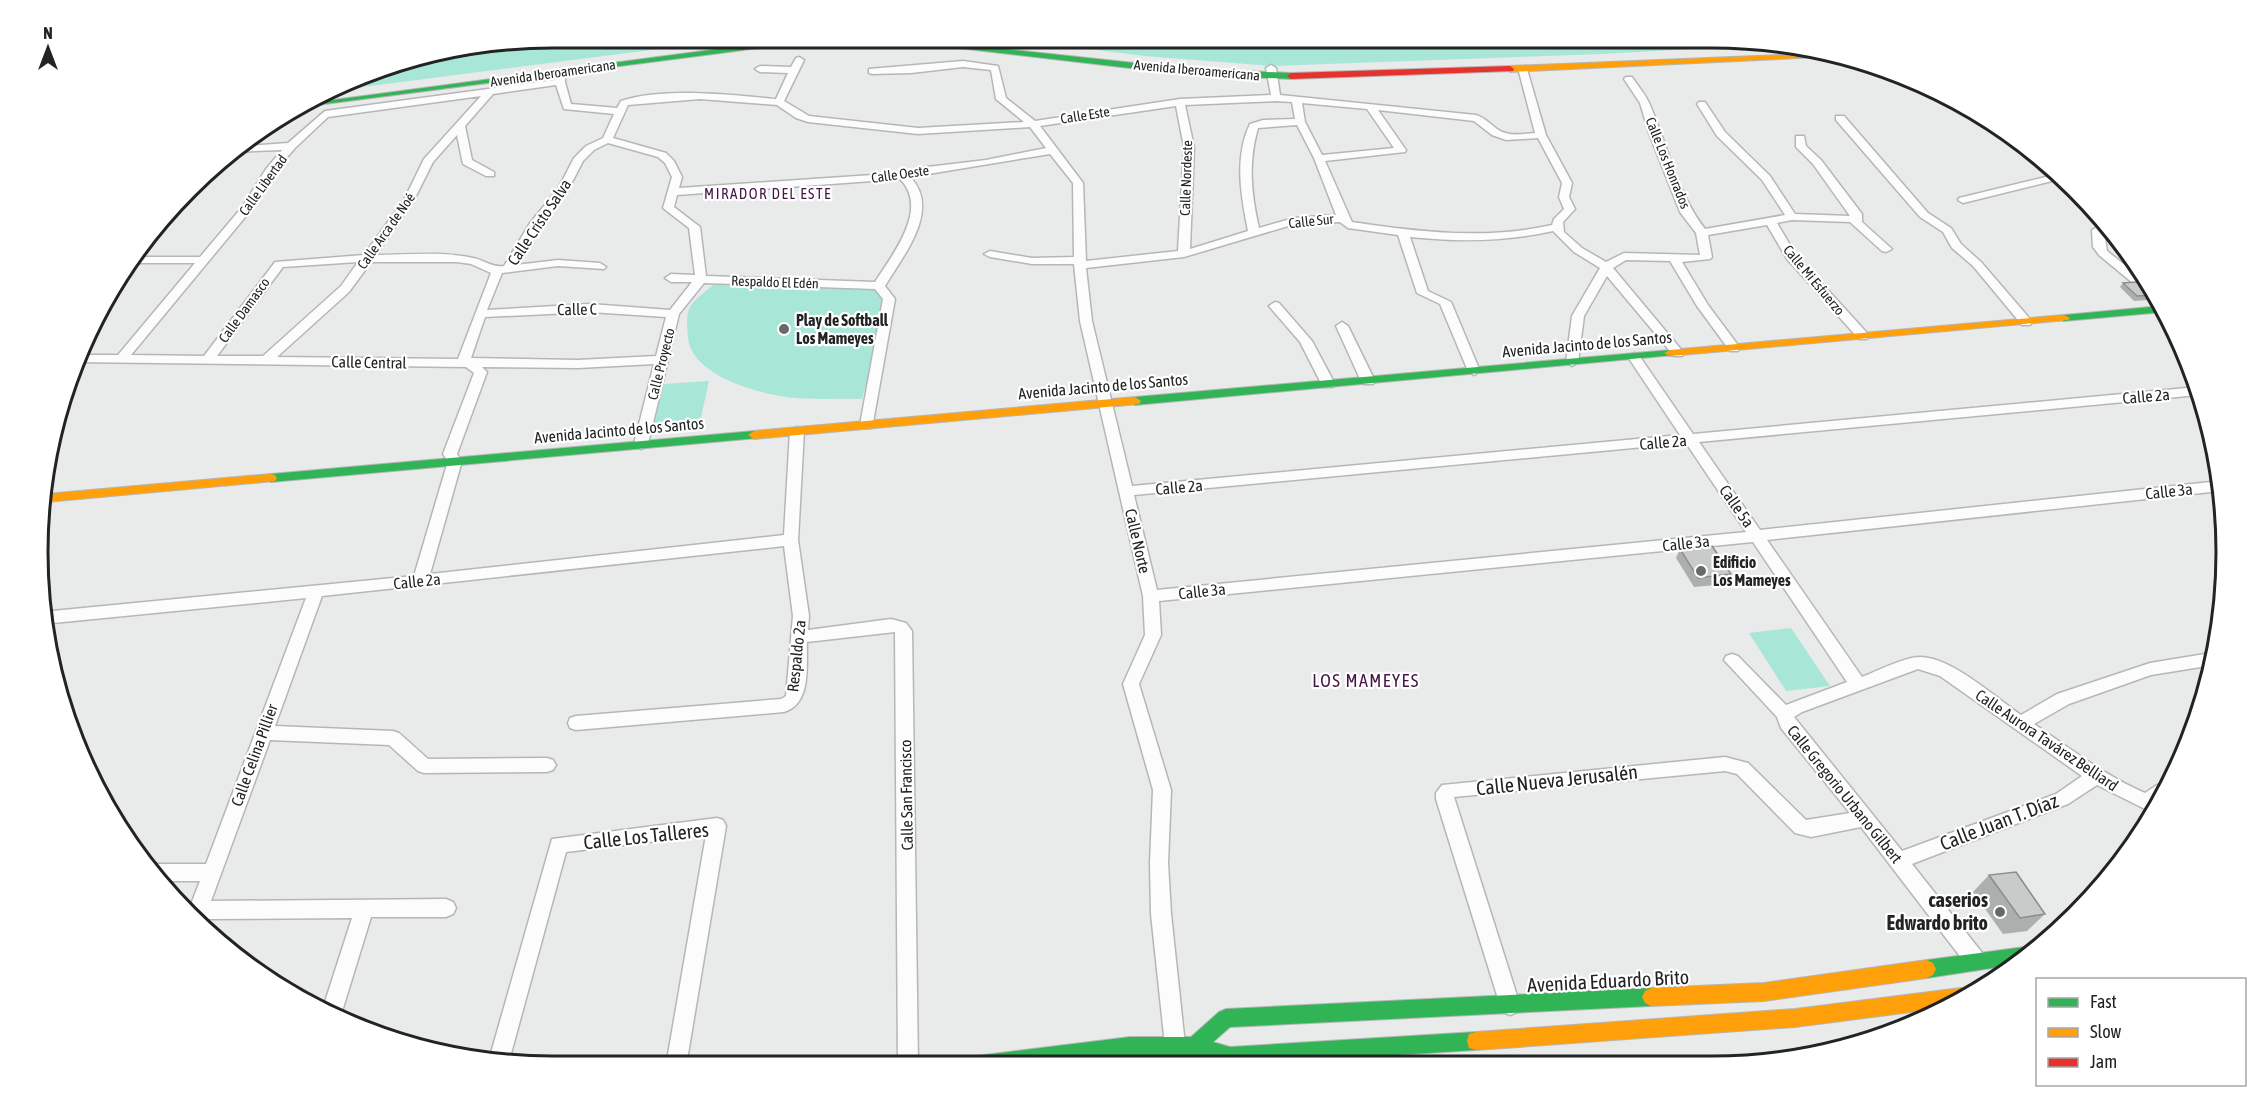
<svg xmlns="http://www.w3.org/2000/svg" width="2264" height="1104" font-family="'Asap Condensed',sans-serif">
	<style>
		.green { fill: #a8e6d8 }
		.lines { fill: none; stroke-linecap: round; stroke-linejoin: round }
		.street-casing { stroke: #b5b7b6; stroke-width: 3 }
		.fast-casing { stroke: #b5b7b6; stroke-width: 2 }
		.slow-casing { stroke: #b5b7b6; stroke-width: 2 }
		.jam-casing { stroke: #b5b7b6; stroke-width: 2 }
		.street { fill: #fcfcfc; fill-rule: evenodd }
		.fast { fill: #30b455; fill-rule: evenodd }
		.slow { fill: #ff9f0a; fill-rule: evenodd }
		.jam { fill: #e5322d; fill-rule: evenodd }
		.wall { fill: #adaeae }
		.building { fill: #c9caca; stroke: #8d8d8d; stroke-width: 1.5 }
		.poi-dot { fill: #686969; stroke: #fff; stroke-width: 2 }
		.labels { text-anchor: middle; stroke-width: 4.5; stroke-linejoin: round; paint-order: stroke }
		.far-street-label { font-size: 14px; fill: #222323; stroke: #fff }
		.far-neighbourhood-label { font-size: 15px; letter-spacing: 1.5px; fill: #451546; stroke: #fff }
		.street-label { font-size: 16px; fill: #222323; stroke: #fff }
		.poi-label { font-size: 16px; font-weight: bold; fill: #222323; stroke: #fff; text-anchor: start }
		.neighbourhood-label { font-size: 18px; letter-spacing: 1.5px; fill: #451546; stroke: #fff }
		.near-street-label { font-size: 20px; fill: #222323; stroke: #fff }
		.near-poi-label { font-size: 20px; font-weight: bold; fill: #222323; stroke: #fff; text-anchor: end }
		.rim { fill: none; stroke: #222323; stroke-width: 3 }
	</style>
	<rect width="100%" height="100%" fill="#e9eaea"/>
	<!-- green -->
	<g class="green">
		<polygon points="552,38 745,38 339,90 386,65"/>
		<polygon points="1001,38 1712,38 1779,44 1603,54 1272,66 1145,56"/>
		<path d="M713,285L879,290L890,300L862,399C834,398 802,401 775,395C746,389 692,373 688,338C685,305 689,305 713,285Z"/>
		<polygon points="709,381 699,426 652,430 664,384"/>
		<polygon points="1791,628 1830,686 1786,691 1749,633"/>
	</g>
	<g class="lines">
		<!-- street casing -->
		<g class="street-casing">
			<g id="street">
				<path d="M799,57L804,60L784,101L809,116L918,128L1024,122L996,99L991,70L963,67L911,73L872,74L869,73V69L963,61L998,66L1006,98L1035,121L1180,99L1271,95L1266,68L1271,65L1276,68L1280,95L1476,115C1485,118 1489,123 1497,129C1508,137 1522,134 1535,133L1518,68L1526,66L1546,135L1572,183L1569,197L1575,209L1563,222L1564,232L1582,248L1606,262L1624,253L1700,255L1696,233L1680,212L1649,133L1640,103L1624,79L1626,77H1632C1638,86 1646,95 1650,105C1668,147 1677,193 1705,229L1785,215L1762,180L1717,136L1697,104L1699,102H1705L1725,132L1770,176L1795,214L1850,216L1813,164L1796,147V136H1804L1806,146L1821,160L1862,214V222L1892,249L1886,252L1882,251L1850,222L1792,220L1777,223L1796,255L1867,333L1869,336L1867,339H1859L1787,259L1767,225L1708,235L1712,257L1710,259L1682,262L1708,305L1740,348L1738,351H1730L1697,306L1670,261L1626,260L1613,268L1684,353L1682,356H1674L1607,276L1584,316L1578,362L1572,366L1566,362L1572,316L1600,268L1574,252L1553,231C1505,242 1458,242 1410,237L1428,291L1451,302L1480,371L1474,375L1468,371L1440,304L1417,293L1398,235L1348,228L1340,222L1295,224L1184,257L1086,268L1092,321L1132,486L1680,435L1628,357L1634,353L1638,354L1693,434L2197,387L2198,395L1699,442L1760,530L2220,481V491L1767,540L1862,677C1877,671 1905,657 1920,657C1951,657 1995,697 2021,715L2057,694L2150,663L2217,652L2213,665L2151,675L2069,704L2034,724C2070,748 2105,776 2145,793L2157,785L2167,784L2154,807L2147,810L2097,785L2068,804L1912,864L1983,954L1986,961L1983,968L1976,970L1969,968L1861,827L1811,837L1795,833L1737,774L1725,771L1454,797L1520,1005L1517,1012L1510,1015L1503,1012L1500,1005L1436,799V793L1442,785L1725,757L1748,763L1806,820L1850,813L1781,728L1777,717L1724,660L1726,656L1732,654L1738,656L1786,705L1847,682L1753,542L1159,601L1161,635L1139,684L1171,790L1168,863L1171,914L1185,1045L1182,1052L1175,1055L1168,1052L1165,1045L1151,914L1150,863L1153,790L1123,684L1145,635L1143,596L1080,321L1074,264H1032L990,257L984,254L990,251L1032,258L1074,257L1073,183L1050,154L910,177C942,209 903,256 885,286L895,299L872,428H862L860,425L883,299L875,289L704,283L679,314L648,444L641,449L634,444L654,364L578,368L482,367L487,372L457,454L462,461L430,574L784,535L790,431L797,427L802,428L804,431L798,540L809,616L808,630L891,619L906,623L912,631L918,1065H898L895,632L807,642C806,666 812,703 784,712L576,730L570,728L568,723L570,718L576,716L781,699L786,696L793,616L784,546L322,596L275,726L393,731L399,733L428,759L547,758L553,760L556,765L553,770L547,772L424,773L418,771L389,745L270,740L211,901L446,899L453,902L456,908L453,914L446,917H371L340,1018L323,1008L352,918L205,919L201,926L188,912L200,881H158L144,866L150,864H206L306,598L43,624L42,612L414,576L448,461L443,454L474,373L466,367L76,362L77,355H118L195,263H127L133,257H200L243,206L266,169L282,150L231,152L236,147L288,143L325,111L555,80V72L560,69L565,72V82L571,104L617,108L621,101C663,87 731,95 776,99L788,73L760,72L755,69L760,66L791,67L796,58ZM556,85L564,109L614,114L603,138L586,146L574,158L558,189L530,223L504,266C493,268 484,260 473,258C442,251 407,255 376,255L414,200L433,162L457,135L463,164L486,176H494V172L472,160L465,126L493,94ZM481,96L424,159L404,200L364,255L275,262L204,356L131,355L251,210L274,172L295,148L328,117ZM700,99L777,105L796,118L808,122L918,134L1030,127L1046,148L986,160L919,168L902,173L679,188L682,177L674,161L666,153L613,138L628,105ZM1276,101L1292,102L1295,119L1263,120L1250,124C1234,157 1241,196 1248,231L1190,249L1194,147L1185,105ZM1302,103L1367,109L1394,148L1322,155L1305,122ZM1176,106L1184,147L1178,251L1086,261L1083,183L1040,126ZM1378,110L1474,121L1492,135L1506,140L1538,138L1562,183L1559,197L1564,209L1554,219L1552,225C1485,240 1419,232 1352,222L1325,161L1405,152L1406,150ZM1297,125L1314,158L1336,215L1294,218L1259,228C1251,193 1248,162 1258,128ZM608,143L658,157L665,163L672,177L663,208L689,228L695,275L671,274L665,278L671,282H692L670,310L590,304L487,310L502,273L558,266L604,269L606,267L600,263L558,260L516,265L539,226L568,190L583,161L594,150ZM900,179C930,209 892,255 875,282L706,276L700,227L674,207L677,195ZM358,262L341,286L263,356H217L283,267ZM371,262H457L471,264L491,273L458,359L277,357L349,292ZM590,312L666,317L656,356L578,360L471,358L485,317ZM1686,443L1746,532L1157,590L1134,495ZM1918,669L1940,676L2082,776L2056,794L1902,851L1794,717L1802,712Z"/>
				<polygon points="1836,116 1844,116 1928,213 1951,228 1961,244 1981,262 2030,319 2032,322 2030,325 2022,325 1973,266 1952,248 1943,232 1920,217 1836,120"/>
				<polygon points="2058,174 2064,178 1963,203 1958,200 1959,198"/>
				<polygon points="2105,223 2109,229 2104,232 2107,251 2150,285 2157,299 2152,299 2099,255 2093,247 2092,230"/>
				<polygon points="1275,302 1279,303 1312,341 1335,384 1333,387 1323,387 1300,342 1269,306"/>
				<polygon points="1342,322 1348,326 1375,381 1373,384 1363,384 1361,381 1336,326"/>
				<polygon points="717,818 723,820 726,826 686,1066 666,1066 706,835 566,852 509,1061 489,1060 552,839"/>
			</g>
		</g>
		<!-- fast casing -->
		<g class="fast-casing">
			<g id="fast">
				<polygon points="929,41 1181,68 1291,73 1295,76 1291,79 1181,74 932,45 928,43"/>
				<polygon points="741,46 744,46 744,50 309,106 318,102"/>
				<polygon points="2161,306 2164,312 2064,321 2058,318 2064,315"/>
				<polygon points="1670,350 1674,351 1674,355 1135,405 1129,401 1135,397"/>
				<polygon points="754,431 760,435 758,438 271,482 265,478 271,474"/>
				<polygon points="2032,946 2038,948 2018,964 1927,978 1921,975 1918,969 1921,963 1927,960"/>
				<polygon points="1651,988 1657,991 1660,997 1657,1003 1651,1006 1230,1027 1213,1042 1230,1047 1476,1032 1483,1034 1485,1041 1483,1048 1476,1050 1253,1064 1225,1064 1194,1055 1130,1055 1055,1065 967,1065 969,1058 976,1056 1130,1037 1191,1037 1219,1012 1226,1009"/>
			</g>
		</g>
		<!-- slow casing -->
		<g class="slow-casing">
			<g id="slow">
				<polygon points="1830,53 1840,56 1510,72 1506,69 1510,66"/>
				<polygon points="2064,315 2070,318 2068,320 1670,356 1664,353 1670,350"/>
				<polygon points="1135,397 1141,401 1139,404 754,439 748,435 754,431"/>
				<polygon points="271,474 275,475 277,478 275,481 46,502 46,494"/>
				<polygon points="1927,960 1933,963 1936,969 1933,975 1927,978 1764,1001 1651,1006 1645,1003 1642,997 1645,991 1651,988 1764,983"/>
				<polygon points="1961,988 1968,993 1942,1008 1795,1027 1476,1050 1469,1048 1467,1041 1469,1034 1476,1032 1795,1009"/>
			</g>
		</g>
		<!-- jam casing -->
		<g class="jam-casing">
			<g id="jam">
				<polygon points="826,38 932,41 936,43 932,45 846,40 741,50 737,48 741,46"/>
				<polygon points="1510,66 1514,69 1513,71 1291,79 1287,76 1291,73"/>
			</g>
		</g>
		<!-- street -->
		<use href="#street" class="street"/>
		<!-- fast -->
		<use href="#fast" class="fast"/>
		<!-- slow -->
		<use href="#slow" class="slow"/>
		<!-- jam -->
		<use href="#jam" class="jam"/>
	</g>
	<!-- wall -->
	<g class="wall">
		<polygon points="2123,283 2153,295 2149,300 2134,301 2120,287"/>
		<polygon points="1680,549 1731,574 1726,584 1694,587 1676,558"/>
		<polygon points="1989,875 2045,914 2027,931 2003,934 1973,892"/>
	</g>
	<!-- building -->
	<g class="building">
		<polygon points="2137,282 2153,295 2137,296 2123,283"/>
		<polygon points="1712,546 1731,574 1698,578 1680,549"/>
		<polygon points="2016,872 2045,914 2020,918 1989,875"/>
	</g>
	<!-- markers -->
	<g class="poi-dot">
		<circle cx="784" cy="329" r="6"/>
		<circle cx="1701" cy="571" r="6"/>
		<circle cx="2000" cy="912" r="6"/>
	</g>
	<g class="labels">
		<!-- far-street labels -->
		<g class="far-street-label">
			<text transform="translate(1197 70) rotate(5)" y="5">Avenida Iberoamericana</text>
			<text transform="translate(553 73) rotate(-8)" y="5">Avenida Iberoamericana</text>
			<text transform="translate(1085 115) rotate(-9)" y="5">Calle Este</text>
			<text transform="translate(1668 163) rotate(68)" y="5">Calle Los Honrados</text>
			<text transform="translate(900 174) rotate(-8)" y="5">Calle Oeste</text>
			<text transform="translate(1186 178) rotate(-88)" y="5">Calle Nordeste</text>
			<text transform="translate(263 185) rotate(-54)" y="5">Calle Libertad</text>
			<text transform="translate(1311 221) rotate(-6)" y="5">Calle Sur</text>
			<text transform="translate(386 231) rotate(-55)" y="5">Calle Arca de Noé</text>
			<text transform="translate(1814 280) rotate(50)" y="5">Calle Mi Esfuerzo</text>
			<text transform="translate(775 282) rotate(2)" y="5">Respaldo El Edén</text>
			<text transform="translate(244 310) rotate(-54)" y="5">Calle Damasco</text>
			<text transform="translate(661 364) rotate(-76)" y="5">Calle Proyecto</text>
		</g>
		<!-- far-neighbourhood labels -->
		<g class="far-neighbourhood-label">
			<text x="768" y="199">MIRADOR DEL ESTE</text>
		</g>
		<!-- street labels -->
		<g class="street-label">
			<text transform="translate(539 222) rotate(-56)" y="6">Calle Cristo Salva</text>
			<text transform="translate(577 309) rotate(-1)" y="6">Calle C</text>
			<text transform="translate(1587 344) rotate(-5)" y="6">Avenida Jacinto de los Santos</text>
			<text transform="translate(369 362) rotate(1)" y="6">Calle Central</text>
			<text transform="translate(1103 386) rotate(-5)" y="6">Avenida Jacinto de los Santos</text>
			<text transform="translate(2146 396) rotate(-5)" y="6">Calle 2a</text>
			<text transform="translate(619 430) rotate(-5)" y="6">Avenida Jacinto de los Santos</text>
			<text transform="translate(1663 442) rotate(-5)" y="6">Calle 2a</text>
			<text transform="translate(1179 487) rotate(-5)" y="6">Calle 2a</text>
			<text transform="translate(2169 491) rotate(-6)" y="6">Calle 3a</text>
			<text transform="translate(1737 506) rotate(55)" y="6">Calle 5a</text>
			<text transform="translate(1138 541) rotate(77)" y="6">Calle Norte</text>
			<text transform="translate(1686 543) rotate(-6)" y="6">Calle 3a</text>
			<text transform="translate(417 581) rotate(-6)" y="6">Calle 2a</text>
			<text transform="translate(1202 591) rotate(-6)" y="6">Calle 3a</text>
			<text transform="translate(796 656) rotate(-84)" y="6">Respaldo 2a</text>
			<text transform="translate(2047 740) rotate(34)" y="6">Calle Aurora Tavárez Belliard</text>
			<text transform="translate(254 755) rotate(-70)" y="6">Calle Celina Pillier</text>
			<text transform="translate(1845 794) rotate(51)" y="6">Calle Gregorio Urbano Gilbert</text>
			<text transform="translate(906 795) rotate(-91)" y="6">Calle San Francisco</text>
		</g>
		<!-- poi labels -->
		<g class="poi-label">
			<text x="796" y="326">Play de Softball<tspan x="796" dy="18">Los Mameyes</tspan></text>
			<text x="1713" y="568">Edificio<tspan x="1713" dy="18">Los Mameyes</tspan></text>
		</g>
		<!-- neighbourhood labels -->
		<g class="neighbourhood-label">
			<text x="1366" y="687">LOS MAMEYES</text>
		</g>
		<!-- near-street labels -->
		<g class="near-street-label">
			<text transform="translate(1557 780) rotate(-6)" y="7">Calle Nueva Jerusalén</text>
			<text transform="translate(1999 822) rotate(-21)" y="7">Calle Juan T. Díaz</text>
			<text transform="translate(646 836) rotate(-6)" y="7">Calle Los Talleres</text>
			<text transform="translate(1608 981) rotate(-3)" y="7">Avenida Eduardo Brito</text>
		</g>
		<!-- near-poi labels -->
		<g class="near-poi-label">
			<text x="1988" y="907">caserios<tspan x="1988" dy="23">Edwardo brito</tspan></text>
		</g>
	</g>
	<!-- crop -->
	<path d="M0 0H2264V1104H0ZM552 48H1712A504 504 0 0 1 2216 552V552A504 504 0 0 1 1712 1056H552A504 504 0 0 1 48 552V552A504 504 0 0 1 552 48Z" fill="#fff" fill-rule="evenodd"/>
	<path class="rim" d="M552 48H1712A504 504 0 0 1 2216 552V552A504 504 0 0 1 1712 1056H552A504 504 0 0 1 48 552V552A504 504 0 0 1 552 48Z"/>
	<!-- legend -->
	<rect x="2036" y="978" width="210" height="108" fill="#ffffff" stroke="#a7a7a7" stroke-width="1.5"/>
	<rect x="2048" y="998" width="30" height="9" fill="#30b455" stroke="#a7a7a7" stroke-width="1.5"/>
	<text x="2090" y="1008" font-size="18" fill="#222323">Fast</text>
	<rect x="2048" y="1028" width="30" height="9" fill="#ff9f0a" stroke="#a7a7a7" stroke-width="1.5"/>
	<text x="2090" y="1038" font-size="18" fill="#222323">Slow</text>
	<rect x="2048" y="1058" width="30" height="9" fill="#e5322d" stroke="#a7a7a7" stroke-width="1.5"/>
	<text x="2090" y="1068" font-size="18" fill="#222323">Jam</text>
	<!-- north arrow -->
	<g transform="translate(48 48)" stroke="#ffffff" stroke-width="4.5" paint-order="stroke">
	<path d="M0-4.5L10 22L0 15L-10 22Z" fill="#222323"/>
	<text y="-9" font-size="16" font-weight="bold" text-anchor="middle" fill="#222323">N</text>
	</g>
</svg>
